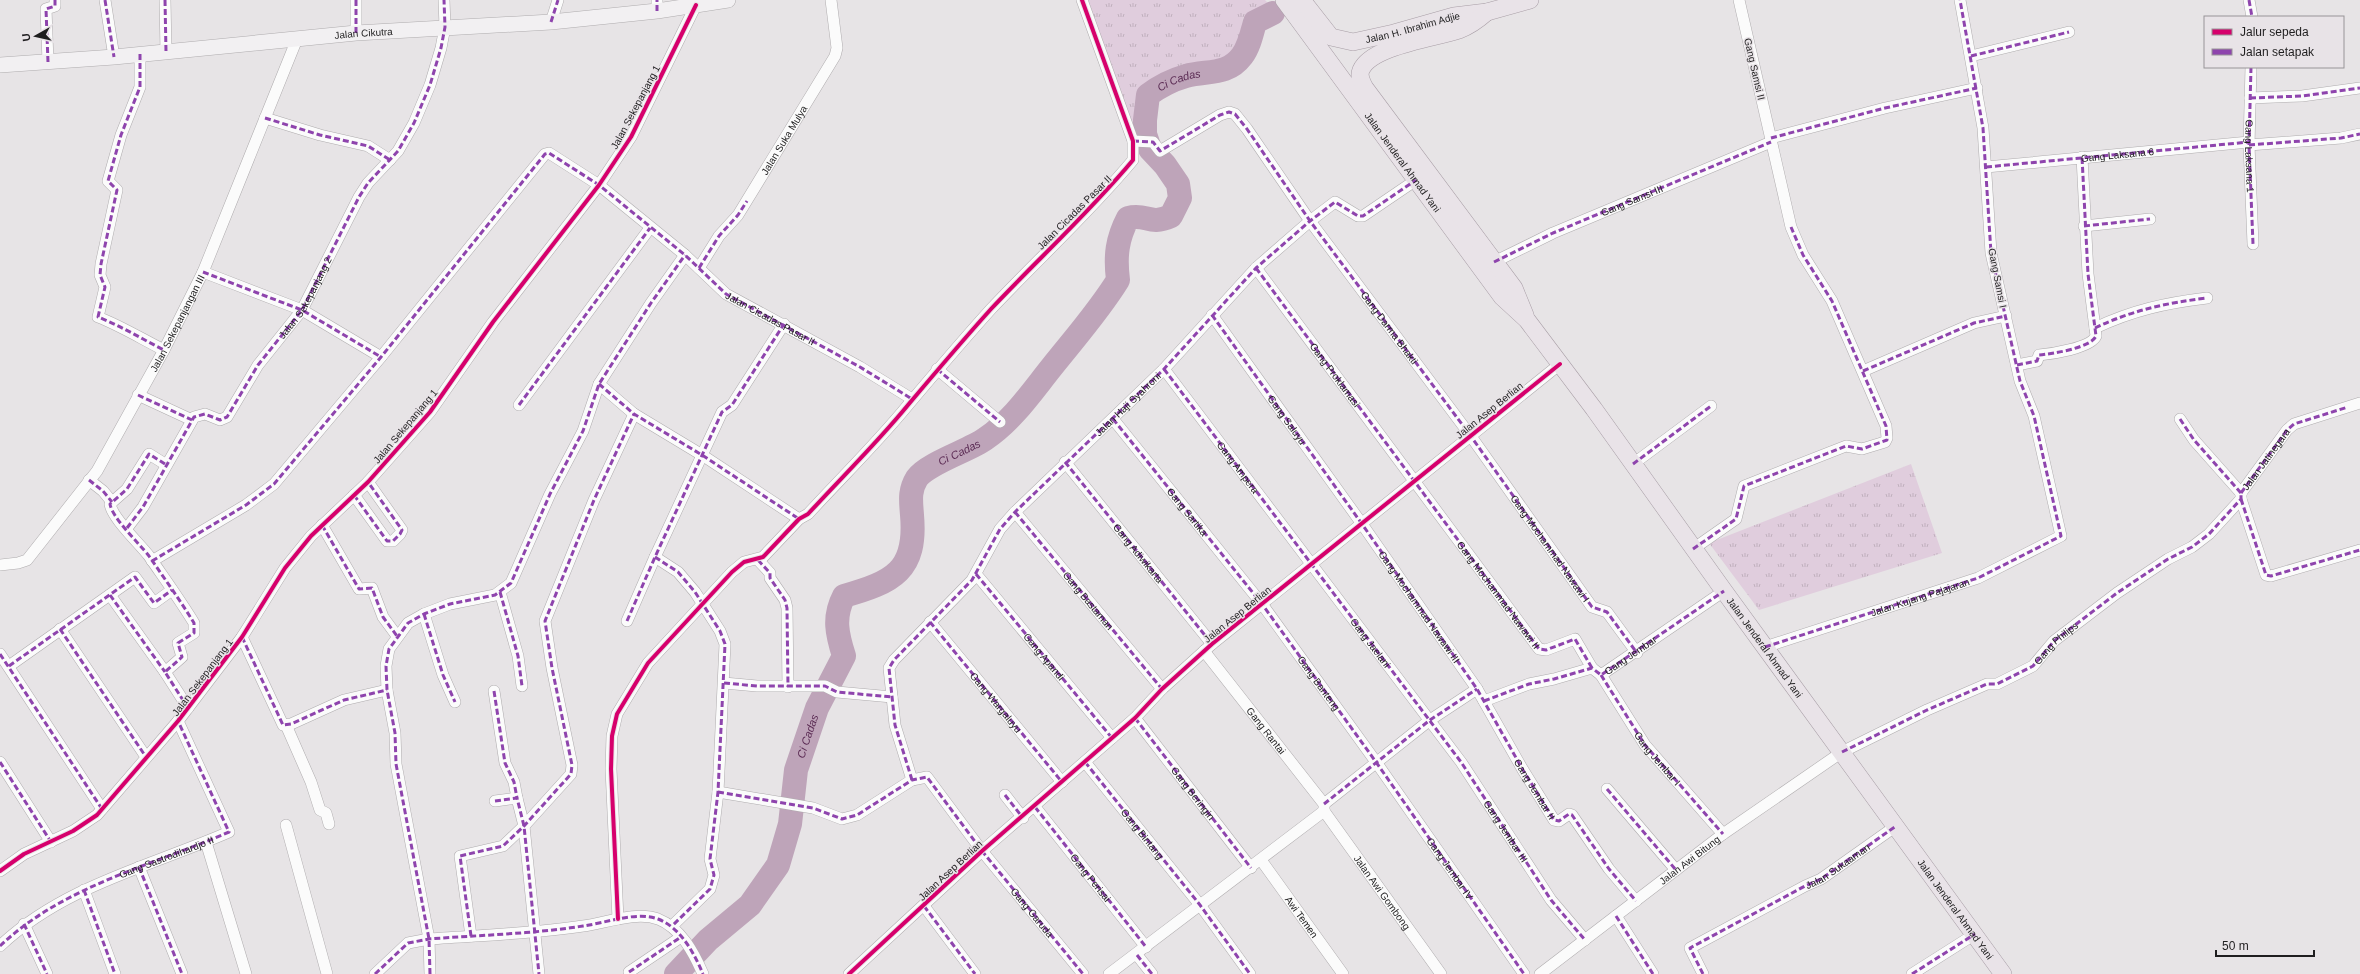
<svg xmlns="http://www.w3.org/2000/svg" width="2360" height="974" font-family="Arial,sans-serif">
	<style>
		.grass { fill: url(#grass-tufts) }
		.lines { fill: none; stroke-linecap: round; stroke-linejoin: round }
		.river { stroke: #bea4b9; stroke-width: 24 }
		.street-casing { stroke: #afacae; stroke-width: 12 }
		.secondary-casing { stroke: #afacae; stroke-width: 16 }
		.primary-casing { stroke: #a89ea6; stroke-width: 18 }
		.street { stroke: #fbfbfb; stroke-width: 11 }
		.secondary { stroke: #f2f0f2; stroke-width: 15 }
		.primary { stroke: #e9e3e8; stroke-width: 17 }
		.quiet { stroke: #8e44ad; stroke-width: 3; stroke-dasharray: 6 3; stroke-linecap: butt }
		.cycleway-casing { stroke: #e8e3e7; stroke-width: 6 }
		.cycleway { stroke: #d6006c; stroke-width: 4 }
		.labels { text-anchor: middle; stroke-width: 3; stroke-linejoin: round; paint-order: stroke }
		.street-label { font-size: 10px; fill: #1f1e1f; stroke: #e8e3e7 }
		.water-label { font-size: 11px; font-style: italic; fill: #5b2b54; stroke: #e8e3e7 }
	</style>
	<defs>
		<pattern id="grass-tufts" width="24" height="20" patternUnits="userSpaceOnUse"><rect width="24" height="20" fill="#e0cddd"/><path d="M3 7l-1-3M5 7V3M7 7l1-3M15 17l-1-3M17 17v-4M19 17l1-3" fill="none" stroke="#c0b0bd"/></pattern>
	</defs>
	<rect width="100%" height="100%" fill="#e7e4e6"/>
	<!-- grass -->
	<g class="grass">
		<path d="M1088,0H1265L1268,3L1243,18L1241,43L1216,81L1197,71C1153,83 1147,88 1143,134L1133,133Z"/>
		<polygon points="1911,464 1942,553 1759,610 1709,543"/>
	</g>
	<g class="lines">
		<!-- river -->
		<path class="river" id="s1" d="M676,974L708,940L750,905L778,865L790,824L796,770L817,708L844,656C837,634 833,617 844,596C893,582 917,571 912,515C911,501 909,491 917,478C928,463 970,450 985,439C1012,421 1031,393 1051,368C1074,339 1099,311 1118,280C1115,256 1117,239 1128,218C1147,213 1149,226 1171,216L1180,198L1178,184L1165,165L1150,149L1145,134V120L1148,95C1160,86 1172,80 1186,76C1207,70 1227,76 1242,56C1249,47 1252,33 1255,22L1273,13"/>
		<!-- street casing -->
		<g class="street-casing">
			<g id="street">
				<polyline points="105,0 114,57"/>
				<polyline points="165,0 166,52"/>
				<polyline points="356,0 356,33"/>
				<polyline points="2249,0 2252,17"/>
				<polyline points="657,11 657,0"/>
				<polyline points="551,22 558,0"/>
				<path d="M140,54V87L121,135L108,181L117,190L101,264L100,275L105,287L98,317C121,326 142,339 164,350"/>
				<polyline points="1971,56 2069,32"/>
				<polyline points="48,62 46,9 55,6 55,0"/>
				<path id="s2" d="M2251,67L2249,145L2253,244"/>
				<polyline points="2250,98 2302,96 2360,88"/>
				<polyline points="265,118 320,135 368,146 390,160"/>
				<polyline points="1771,138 1885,108 1977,88"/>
				<polyline points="1133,141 1153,142 1160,151 1220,115 1229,112 1235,114 1247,129 1310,221 1470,435 1592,607 1607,612 1637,653"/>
				<polyline points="2249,145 2341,138 2360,134"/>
				<polyline points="1986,167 2249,142"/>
				<polyline points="2084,226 2150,219"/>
				<polyline points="1494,262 1553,233 1771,142"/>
				<path id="s3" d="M699,268L719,236L738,215L835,56L837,48L831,0"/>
				<polyline points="1256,268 1539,649 1546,650 1575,639 1592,668"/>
				<polyline points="203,272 302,310 381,357"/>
				<polyline points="1212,315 1362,524 1477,689 1523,770 1554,820 1559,821 1569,814 1572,815 1609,869 1636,901"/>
				<path d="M2095,328C2133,310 2166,303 2207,298"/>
				<path d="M2017,365L2037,361L2039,355C2051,354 2091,348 2096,336L2088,274L2082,157"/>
				<polyline points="937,369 1000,422"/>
				<path id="s4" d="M1164,369L1461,762L1551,900L1585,940"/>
				<polyline points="1863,371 1974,323 2006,316"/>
				<polyline points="599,384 634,414 702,455 799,519"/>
				<polyline points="138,395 192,420"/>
				<polyline points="519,405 650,228"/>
				<path id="s5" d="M1113,419L1262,604L1376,762L1524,974"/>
				<polyline points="2180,419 2194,440 2241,493"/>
				<polyline points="1065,462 1212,644"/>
				<path d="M165,464L149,454L127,489L110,504C112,518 139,543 149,556C164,578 180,600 194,623V633L178,643L182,657L165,672L188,708"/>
				<polyline points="1633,464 1711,406"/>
				<polyline points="89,480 103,491 112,502"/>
				<path id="s6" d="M2241,493L2287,430L2294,424L2360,403"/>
				<polyline points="354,495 387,541 393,541 400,534 402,530 368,482"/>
				<polyline points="2241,499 2266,575 2271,576 2360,550"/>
				<polyline points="1015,512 1162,689"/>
				<polyline points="322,525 359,589 372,588 383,617 397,636"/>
				<path id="s7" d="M127,528L143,507L194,417L205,414L220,420L227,417L258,365L302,310L359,197L368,183L398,151L414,123L430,85L441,48L445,27L444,0"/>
				<polyline points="1693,549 1736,519 1744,486 1846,446 1862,449 1885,442 1887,438 1886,426 1832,301 1803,255 1791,227 1739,0"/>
				<polyline points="655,557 678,572 695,592 720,631 725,644 718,792 710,859 714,875 710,889 672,926"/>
				<polyline points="758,560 770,573 770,578 785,600 787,608 788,687"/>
				<path id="s8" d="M152,561L246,505L274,484L381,357L545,154L549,153L599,185L685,255L726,294L860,367L912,399"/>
				<path id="s9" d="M0,565L18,563L27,560L97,471L164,350L203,272L297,39"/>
				<polyline points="976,574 1112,738"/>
				<polyline points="500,592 518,656 522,686"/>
				<polyline points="110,595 165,672"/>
				<polyline points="424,614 443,675 455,702"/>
				<polyline points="627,621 655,557 722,412 732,405 784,324"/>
				<polyline points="930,622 1062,782"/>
				<polyline points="60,629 146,757"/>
				<polyline points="242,637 283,725 291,724 344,700 387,690"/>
				<polyline points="1765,647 1978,578 2061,536 2034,416 2020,381 1991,253 1983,128 1960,0"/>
				<path id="s10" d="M1204,651L1324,804V811"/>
				<polyline points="0,654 102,809"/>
				<polyline points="9,666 135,577 154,603 172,590"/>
				<polyline points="1601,675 1645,745 1723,834"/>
				<polyline points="724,683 757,686 825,686 837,692 892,697"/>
				<polyline points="494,691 505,763 514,782 517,798"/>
				<path id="s11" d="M1484,701L1529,684L1554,679L1592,668L1601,675L1724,591"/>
				<polyline points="1135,718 1251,868"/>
				<polyline points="286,725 311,782 320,810 326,813 329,824"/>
				<polyline points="0,762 51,842"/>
				<path id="s12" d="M1085,762L1200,905L1250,974"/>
				<path id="s13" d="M912,780L895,725L889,668L894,660L972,580L1000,529L1015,512L1164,369L1256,268L1310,221L1335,202L1358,216H1363L1416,180"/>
				<polyline points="1607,789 1676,870"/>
				<path id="s14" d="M718,792L813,808L842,819L857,815L912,780L927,777L982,851L1083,974"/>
				<polyline points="1005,795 1023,818"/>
				<polyline points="495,801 517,798 524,826 539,974"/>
				<polyline points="1324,804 1430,720 1477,689"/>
				<path id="s15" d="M1035,807L1146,947"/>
				<path id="s16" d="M1324,811L1441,974"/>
				<polyline points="286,825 327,974"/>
				<polyline points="206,842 246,974"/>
				<path id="s17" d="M1261,860L1343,974"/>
				<polyline points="139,867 182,974"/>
				<polyline points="0,871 24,854 73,831 97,815 178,721 242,637 285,568 311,536 368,482 430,412 493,322 599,185 631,137 696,5"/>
				<polyline points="84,890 115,974"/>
				<polyline points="924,906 975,974"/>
				<polyline points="1616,916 1653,974"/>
				<path d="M618,919L611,769L612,736L617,714L648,663L732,572L744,562L763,557L799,519L808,514C841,478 877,443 908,405C935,373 963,340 991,309C1038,259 1089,213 1133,160V141L1082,0"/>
				<polyline points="24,924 47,974"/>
				<polyline points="471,936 460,856 503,846 524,826 571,774 572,765 552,668 545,621 594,500 634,414"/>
				<path d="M0,946C63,886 151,866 229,832L178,721"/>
				<polyline points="1137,955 1152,974"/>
				<polyline points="629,972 681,937"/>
				<path d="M375,974L408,943L429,939C480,935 532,934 583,926C606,923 636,911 658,919C681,928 694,953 703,974"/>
				<polyline points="430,974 429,939 396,764 395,733 387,690 386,666 389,649 408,623 424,614 450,604 495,595 511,583 550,494 583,431 599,384 651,303 685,255"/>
				<polyline points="849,974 982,851 1135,718 1162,689 1212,644 1560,364"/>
				<polyline points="1109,974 1324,811"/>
				<path id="s18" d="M1540,974L1723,834L1842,752L1927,710L1987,684H1997L2033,666L2054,641L2117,593L2168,559L2192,547L2209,534L2241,499V493"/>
				<polyline points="1703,974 1690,948 1805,886 1821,879 1896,826"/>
				<polyline points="1912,974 1975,934"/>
			</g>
		</g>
		<!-- secondary casing -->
		<g class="secondary-casing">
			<g id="secondary">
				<path id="s19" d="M0,65L114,57L356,33L551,22L657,11L728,0"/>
			</g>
		</g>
		<!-- primary casing -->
		<g class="primary-casing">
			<g id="primary">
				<path id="s20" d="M1284,0L1502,297L1527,320L1594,409L1724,591L2003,974"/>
				<path id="s21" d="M1302,0L1331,37L1353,42L1394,33L1454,16L1487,12L1530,0"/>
				<path d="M1487,12C1478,20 1470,26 1459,30C1435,38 1371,46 1361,70C1358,77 1362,82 1365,88L1514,288L1525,315"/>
			</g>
		</g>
		<!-- street -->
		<use href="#street" class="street"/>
		<!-- secondary -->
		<use href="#secondary" class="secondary"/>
		<!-- primary -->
		<use href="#primary" class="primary"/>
		<!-- quiet -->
		<g class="quiet">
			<polyline points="105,0 114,57"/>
			<polyline points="165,0 166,52"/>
			<polyline points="356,0 356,33"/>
			<polyline points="2249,0 2252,17"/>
			<polyline points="657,11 657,0"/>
			<polyline points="551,22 558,0"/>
			<path d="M140,54V87L121,135L108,181L117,190L101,264L100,275L105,287L98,317C121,326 142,339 164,350"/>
			<polyline points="1971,56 2069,32"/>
			<polyline points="48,62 46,9 55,6 55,0"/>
			<polyline points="2251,67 2249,145 2253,244"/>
			<polyline points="2250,98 2302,96 2360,88"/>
			<polyline points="265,118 320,135 368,146 390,160"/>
			<polyline points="1771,138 1885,108 1977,88"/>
			<path id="s22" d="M1133,141L1153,142L1160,151L1220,115L1229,112L1235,114L1247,129L1310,221L1470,435L1592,607L1607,612L1637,653"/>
			<polyline points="2249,145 2341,138 2360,134"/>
			<path id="s23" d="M1986,167L2249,142"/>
			<polyline points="2084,226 2150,219"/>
			<path id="s24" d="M1494,262L1553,233L1771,142"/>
			<polyline points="699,268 719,236 738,215 747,201"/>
			<path id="s25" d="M1256,268L1539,649L1546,650L1575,639L1592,668"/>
			<polyline points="203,272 302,310 381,357"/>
			<path id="s26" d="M1212,315L1362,524L1477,689L1523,770L1554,820L1559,821L1569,814L1572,815L1609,869L1636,901"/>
			<path d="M2095,328C2133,310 2166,303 2207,298"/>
			<path d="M2017,365L2037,361L2039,355C2051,354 2091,348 2096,336L2088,274L2082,157"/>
			<polyline points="937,369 1000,422"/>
			<polyline points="1164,369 1461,762 1551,900 1585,940"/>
			<polyline points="1863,371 1974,323 2006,316"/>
			<polyline points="599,384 634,414 702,455 799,519"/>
			<polyline points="138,395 192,420"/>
			<polyline points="519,405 650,228"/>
			<polyline points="1113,419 1262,604 1376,762 1524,974"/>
			<polyline points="2180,419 2194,440 2241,493"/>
			<path id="s27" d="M1065,462L1212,644"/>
			<path d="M165,464L149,454L127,489L110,504C112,518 139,543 149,556C164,578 180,600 194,623V633L178,643L182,657L165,672L188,708"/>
			<polyline points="1633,464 1711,406"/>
			<polyline points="89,480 103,491 112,502"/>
			<polyline points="2241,493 2287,430 2294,424 2348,407"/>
			<polyline points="354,495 387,541 393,541 400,534 402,530 368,482"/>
			<polyline points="2241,499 2266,575 2271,576 2360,550"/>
			<path id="s28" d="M1015,512L1162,689"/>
			<polyline points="322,525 359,589 372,588 383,617 397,636"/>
			<polyline points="127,528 143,507 194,417 205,414 220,420 227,417 258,365 302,310 359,197 368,183 398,151 414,123 430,85 441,48 445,27 444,0"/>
			<polyline points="1693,549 1736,519 1744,486 1846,446 1862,449 1887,440 1886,426 1832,301 1803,255 1791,227"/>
			<polyline points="655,557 678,572 695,592 720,631 725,644 718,792 710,859 714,875 710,889 672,926"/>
			<polyline points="758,560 770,573 770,578 785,600 787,608 788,687"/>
			<polyline points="152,561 246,505 274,484 381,357 545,154 549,153 599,185 685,255 726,294 860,367 912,399"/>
			<path id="s29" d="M976,574L1112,738"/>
			<polyline points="500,592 518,656 522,686"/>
			<polyline points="110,595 165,672"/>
			<polyline points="424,614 443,675 455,702"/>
			<polyline points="627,621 655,557 722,412 732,405 784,324"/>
			<path id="s30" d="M930,622L1062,782"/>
			<polyline points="60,629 146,757"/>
			<polyline points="242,637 283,725 291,724 344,700 387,690"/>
			<path id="s31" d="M1765,647L1978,578L2061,536L2034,416L2020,381L1991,253L1983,128L1960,0"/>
			<polyline points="0,654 102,809"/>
			<polyline points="9,666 135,577 154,603 172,590"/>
			<path id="s32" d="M1601,675L1645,745L1723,834"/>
			<polyline points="724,683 757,686 825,686 837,692 892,697"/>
			<polyline points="494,691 505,763 514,782 517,798"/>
			<polyline points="1484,701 1529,684 1554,679 1592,668 1601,675 1724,591"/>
			<path id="s33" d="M1135,718L1251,868"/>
			<path id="s34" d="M1842,752L1927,710L1987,684H1997L2033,666L2054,641L2117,593L2168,559L2192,547L2209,534L2241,499V493"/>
			<polyline points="0,762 51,842"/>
			<polyline points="1085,762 1200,905 1250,974"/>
			<polyline points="912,780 895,725 889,668 894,660 972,580 1000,529 1015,512 1164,369 1256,268 1310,221 1335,202 1358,216 1363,216 1416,180"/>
			<polyline points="1607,789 1676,870"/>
			<polyline points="718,792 813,808 842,819 857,815 912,780 927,777 982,851 1083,974"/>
			<polyline points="1005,795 1023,818"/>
			<polyline points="495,801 517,798 524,826 539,974"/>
			<polyline points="1324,804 1430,720 1477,689"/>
			<polyline points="1035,807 1146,947"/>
			<polyline points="139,867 182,974"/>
			<polyline points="84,890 115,974"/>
			<polyline points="924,906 975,974"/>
			<polyline points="1616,916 1653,974"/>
			<polyline points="24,924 47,974"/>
			<polyline points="471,936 460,856 503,846 524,826 571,774 572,765 552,668 545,621 594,500 634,414"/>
			<path id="s35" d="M0,946C63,886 151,866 229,832L178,721"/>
			<polyline points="1137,955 1152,974"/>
			<polyline points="629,972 681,937"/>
			<path d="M375,974L408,943L429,939C480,935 532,934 583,926C606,923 636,911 658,919C681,928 694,953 703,974"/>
			<polyline points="430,974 429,939 396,764 395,733 387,690 386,666 389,649 408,623 424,614 450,604 495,595 511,583 550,494 583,431 599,384 651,303 685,255"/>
			<path id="s36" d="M1703,974L1690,948L1805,886L1821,879L1896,826"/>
			<polyline points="1912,974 1975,934"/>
		</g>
		<!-- cycleway casing -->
		<g class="cycleway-casing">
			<g id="cycleway">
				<polyline points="0,871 24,854 73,831 97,815 178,721 242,637 285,568 311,536 368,482 430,412 493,322 599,185 631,137 696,5"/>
				<path d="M618,919L611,769L612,736L617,714L648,663L732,572L744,562L763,557L799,519L808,514C841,478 877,443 908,405C935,373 963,340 991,309C1038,259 1089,213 1133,160V141L1082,0"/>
				<polyline points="849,974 982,851 1135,718 1162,689 1212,644 1560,364"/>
			</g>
		</g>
		<!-- cycleway -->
		<use href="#cycleway" class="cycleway"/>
	</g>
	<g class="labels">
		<!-- street labels -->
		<g class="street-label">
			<text dy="4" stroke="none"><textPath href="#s21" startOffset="131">Jalan H. Ibrahim Adjie</textPath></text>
			<text dy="4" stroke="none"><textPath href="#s19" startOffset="365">Jalan Cikutra</textPath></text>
			<text transform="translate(1755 69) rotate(77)" y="4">Gang Samsi II</text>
			<text transform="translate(635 107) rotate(-62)" y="4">Jalan Sekepanjang 1</text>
			<text dy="4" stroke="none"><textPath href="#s3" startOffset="154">Jalan Suka Mulya</textPath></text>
			<text dy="4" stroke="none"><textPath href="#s23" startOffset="132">Gang Laksana 6</textPath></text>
			<text dy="4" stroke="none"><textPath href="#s2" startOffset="89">Gang Laksana 1</textPath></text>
			<text dy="4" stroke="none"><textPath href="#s20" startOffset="201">Jalan Jenderal Ahmad Yani</textPath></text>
			<text dy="4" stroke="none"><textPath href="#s24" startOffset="151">Gang Samsi III</textPath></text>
			<text transform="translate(1074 212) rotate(-45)" y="4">Jalan Cicadas Pasar II</text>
			<text transform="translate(1998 278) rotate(79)" y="4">Gang Samsi I</text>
			<text dy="4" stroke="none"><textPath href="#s7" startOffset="308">Jalan Sekepanjang 2</textPath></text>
			<text dy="4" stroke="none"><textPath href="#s8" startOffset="853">Jalan Cicadas Pasar II</textPath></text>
			<text dy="4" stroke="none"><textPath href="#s9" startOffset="309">Jalan Sekepanjangan III</textPath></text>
			<text dy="4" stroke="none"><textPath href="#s22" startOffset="381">Gang Darma Bhakti</textPath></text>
			<text dy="4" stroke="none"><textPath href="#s25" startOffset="133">Gang Proklamasi</textPath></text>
			<text dy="4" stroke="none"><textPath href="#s13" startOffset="473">Jalan Haji Syahroni</textPath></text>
			<text transform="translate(1489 410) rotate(-39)" y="4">Jalan Asep Berlian</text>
			<text dy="4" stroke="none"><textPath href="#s26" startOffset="129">Gang Saluyu</textPath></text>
			<text transform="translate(405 426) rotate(-50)" y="4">Jalan Sekepanjang 1</text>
			<text dy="4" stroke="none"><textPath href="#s6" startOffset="42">Jalan Jatinegara</textPath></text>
			<text dy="4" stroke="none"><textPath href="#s4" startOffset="123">Gang Ampera</textPath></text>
			<text dy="4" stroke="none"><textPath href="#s5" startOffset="119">Gang Sartika</textPath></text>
			<text dy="4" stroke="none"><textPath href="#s22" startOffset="654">Gang Mochammad Nawawi I</textPath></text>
			<text dy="4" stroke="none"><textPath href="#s27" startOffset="117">Gang Adiwikarta</textPath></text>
			<text dy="4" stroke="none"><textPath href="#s25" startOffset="407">Gang Mochammad Nawawi II</textPath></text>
			<text dy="4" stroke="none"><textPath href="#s31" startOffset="163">Jalan Kujang Pajajaran</textPath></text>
			<text dy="4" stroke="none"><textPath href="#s28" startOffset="115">Gang Bastaman</textPath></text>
			<text dy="4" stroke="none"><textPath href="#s26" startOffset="358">Gang Mochammad Nawawi III</textPath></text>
			<text transform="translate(1237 614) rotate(-39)" y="4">Jalan Asep Berlian</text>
			<text dy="4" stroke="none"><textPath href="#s4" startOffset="343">Gang Jaelani</textPath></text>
			<text dy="4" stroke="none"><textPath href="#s34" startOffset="243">Gang Philips</textPath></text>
			<text dy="4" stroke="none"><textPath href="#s20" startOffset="807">Jalan Jenderal Ahmad Yani</textPath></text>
			<text dy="4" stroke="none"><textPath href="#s29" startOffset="107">Gang Apandi</textPath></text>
			<text dy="4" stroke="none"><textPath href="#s11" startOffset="160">Gang Jembar</textPath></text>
			<text transform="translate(202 677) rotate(-53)" y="4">Jalan Sekepanjang 1</text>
			<text dy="4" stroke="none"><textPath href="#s5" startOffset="335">Gang Banteng</textPath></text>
			<text dy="4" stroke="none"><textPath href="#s30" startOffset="104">Gang Wargaluyu</textPath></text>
			<text dy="4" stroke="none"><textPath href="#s10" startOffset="101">Gang Rantai</textPath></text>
			<text dy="4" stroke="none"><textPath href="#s32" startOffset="101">Gang Jembar I</textPath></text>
			<text dy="4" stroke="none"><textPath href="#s26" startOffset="574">Gang Jembar II</textPath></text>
			<text dy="4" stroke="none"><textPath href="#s33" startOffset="95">Gang Beringin</textPath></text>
			<text dy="4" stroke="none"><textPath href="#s4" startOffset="575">Gang Jembar III</textPath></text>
			<text dy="4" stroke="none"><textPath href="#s12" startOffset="92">Gang Bintang</textPath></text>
			<text dy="4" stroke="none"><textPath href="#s35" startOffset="190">Gang Sastrodihardjo II</textPath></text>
			<text dy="4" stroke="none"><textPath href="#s18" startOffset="188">Jalan Awi Bitung</textPath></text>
			<text dy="4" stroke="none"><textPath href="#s36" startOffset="198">Jalan Sukaaman</textPath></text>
			<text dy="4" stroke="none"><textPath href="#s5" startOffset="562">Gang Jembar IV</textPath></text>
			<text transform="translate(950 870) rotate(-43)" y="4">Jalan Asep Berlian</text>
			<text dy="4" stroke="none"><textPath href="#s15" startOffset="90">Gang Perisai</textPath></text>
			<text dy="4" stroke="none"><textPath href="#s16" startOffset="100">Jalan Awi Gombong</textPath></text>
			<text dy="4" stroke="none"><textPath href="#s20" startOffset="1131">Jalan Jenderal Ahmad Yani</textPath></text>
			<text dy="4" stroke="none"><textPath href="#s14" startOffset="395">Gang Garuda</textPath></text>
			<text dy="4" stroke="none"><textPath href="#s17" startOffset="70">Awi Temen</textPath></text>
		</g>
		<!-- water labels -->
		<g class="water-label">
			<text dy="4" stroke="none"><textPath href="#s1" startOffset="1155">Ci Cadas</textPath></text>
			<text dy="4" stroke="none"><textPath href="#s1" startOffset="641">Ci Cadas</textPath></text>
			<text dy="4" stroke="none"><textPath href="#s1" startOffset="283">Ci Cadas</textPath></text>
		</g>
	</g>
	<!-- legend -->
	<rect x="2204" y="16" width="140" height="52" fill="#e8e3e7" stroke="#989497"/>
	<rect x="2212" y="29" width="20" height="6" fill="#d6006c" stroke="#989497"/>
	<text x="2240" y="36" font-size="12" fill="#1f1e1f">Jalur sepeda</text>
	<rect x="2212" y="49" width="20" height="6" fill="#8e44ad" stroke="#989497"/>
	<text x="2240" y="56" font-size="12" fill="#1f1e1f">Jalan setapak</text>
	<!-- north arrow -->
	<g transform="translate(36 36) rotate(262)" stroke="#e8e3e7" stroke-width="3" paint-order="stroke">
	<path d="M0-3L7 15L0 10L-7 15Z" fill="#1f1e1f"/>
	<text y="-6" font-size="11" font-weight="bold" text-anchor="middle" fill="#1f1e1f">U</text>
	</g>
	<!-- scale -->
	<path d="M2216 950v6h98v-6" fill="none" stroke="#1f1e1f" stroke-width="2"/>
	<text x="2222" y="950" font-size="12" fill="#1f1e1f" stroke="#e8e3e7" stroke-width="3" paint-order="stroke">50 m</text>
</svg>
